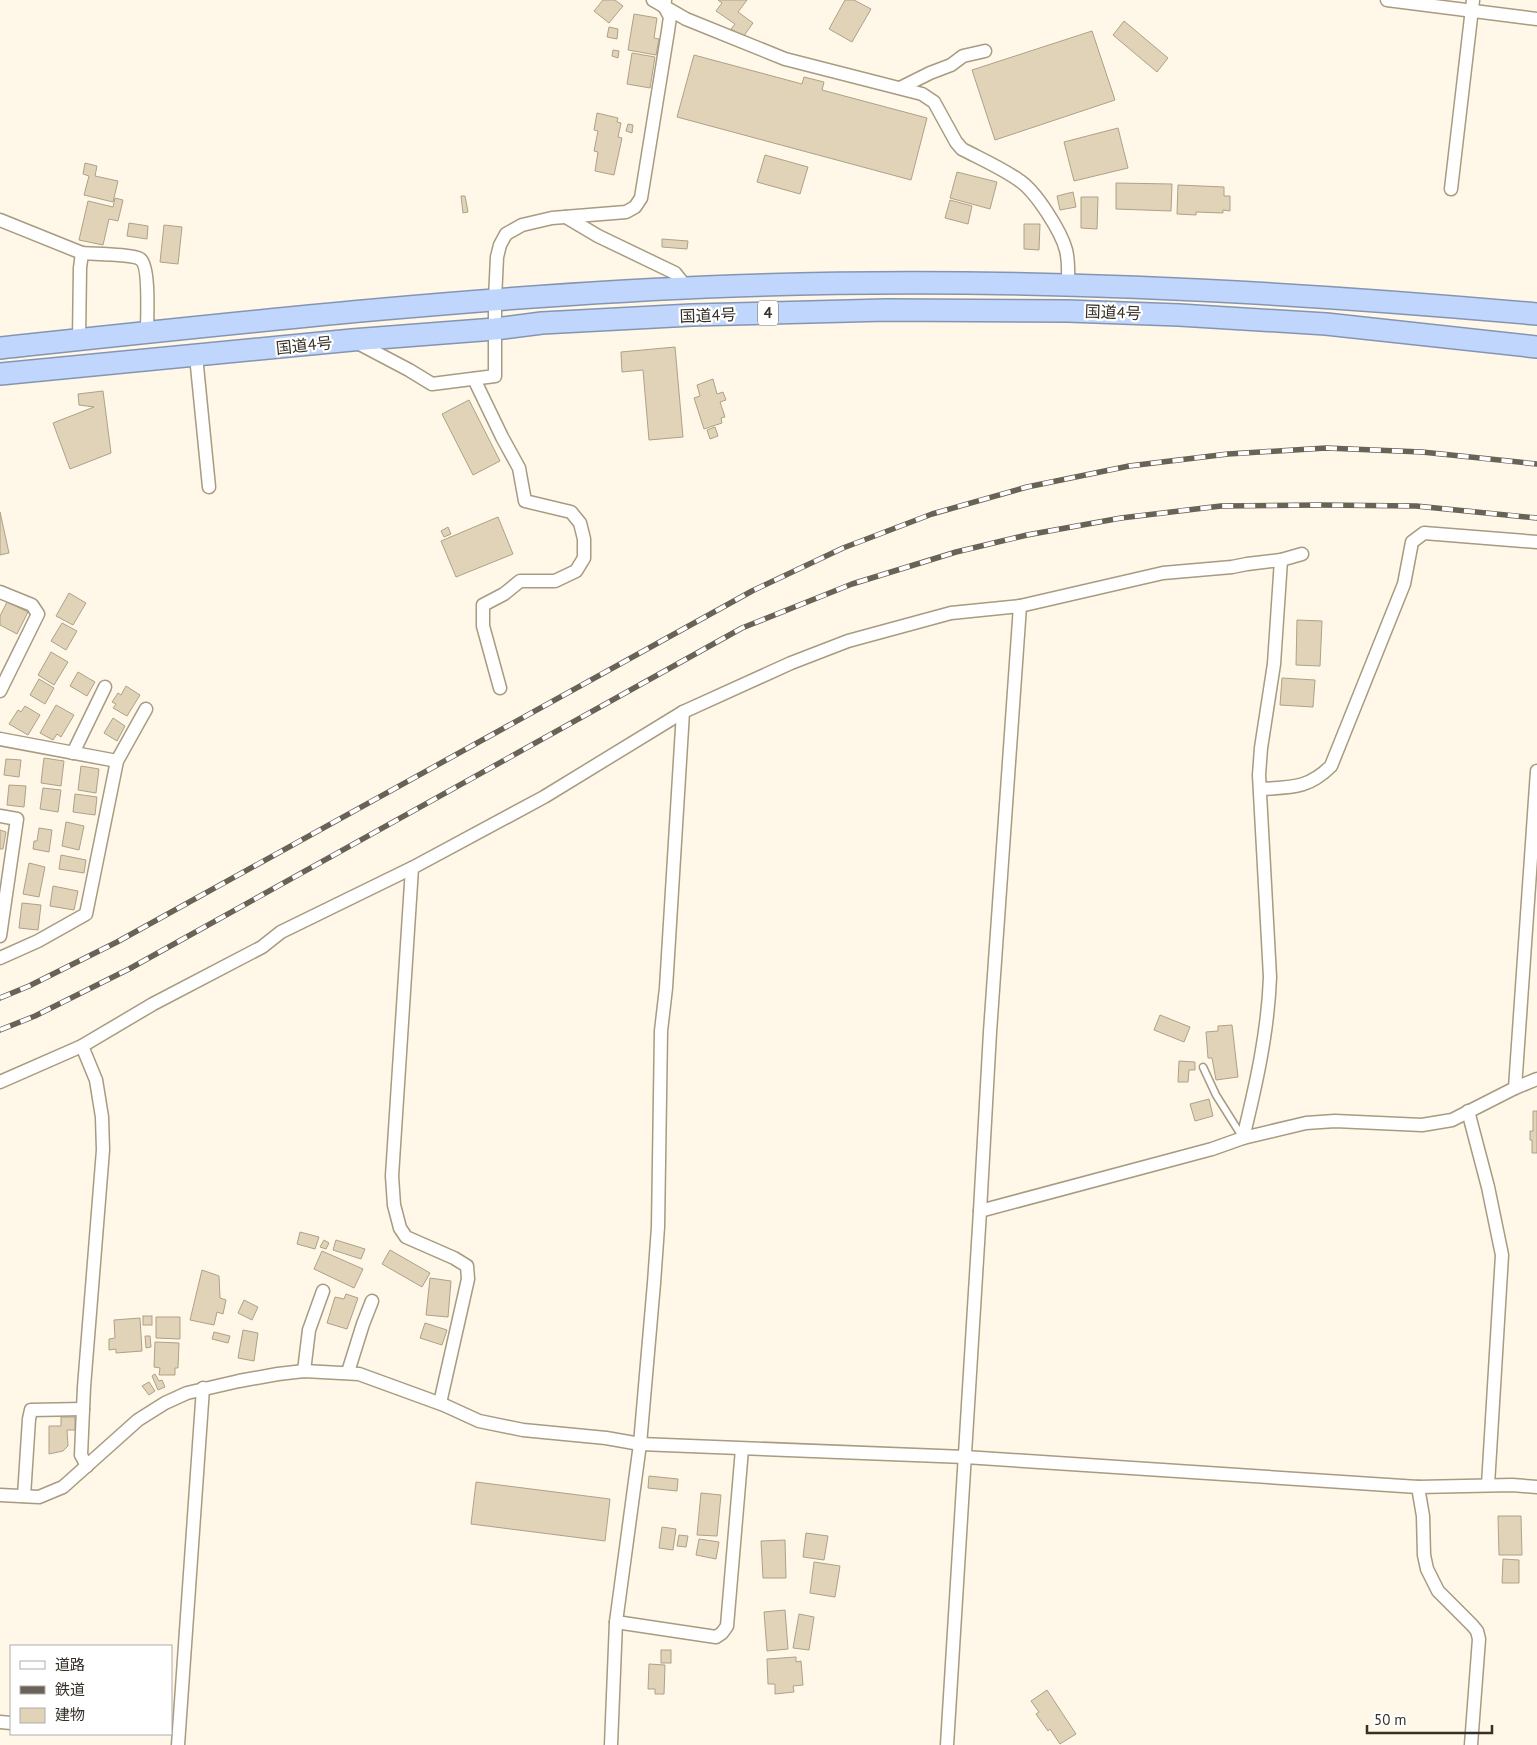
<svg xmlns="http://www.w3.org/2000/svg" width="1537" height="1745" font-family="'PT Sans','Noto Sans JP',sans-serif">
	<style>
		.building { fill: #e0d3b8; stroke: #aea187 }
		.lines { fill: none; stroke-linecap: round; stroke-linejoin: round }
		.service-casing { stroke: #a79b81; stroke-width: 9 }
		.minor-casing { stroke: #a79b81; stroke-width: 15 }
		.trunk-casing { stroke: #8595b1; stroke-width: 24 }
		.service { stroke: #fff; stroke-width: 6 }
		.minor { stroke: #fff; stroke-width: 12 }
		.trunk { stroke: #c0d6fc; stroke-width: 21 }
		.rail-casing { stroke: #686257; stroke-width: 5.5 }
		.rail { stroke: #fff; stroke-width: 4; stroke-dasharray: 11; stroke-linecap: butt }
		.labels { text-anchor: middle; stroke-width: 4.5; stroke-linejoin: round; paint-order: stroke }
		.shield { fill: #fff; stroke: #726f68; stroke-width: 1 }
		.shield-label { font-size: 15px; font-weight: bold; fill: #363127 }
		.street-label { font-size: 16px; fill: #363127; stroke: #fff }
	</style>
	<rect width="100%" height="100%" fill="#fff7e7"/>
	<!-- building -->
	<g class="building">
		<polygon points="603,0 615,0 623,6 609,23 594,11"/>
		<polygon points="718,0 747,0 738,12 753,23 743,37 731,29 735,24 716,11 722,3"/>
		<polygon points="845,0 854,0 871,9 852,42 829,29"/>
		<polygon points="634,14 657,18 654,38 659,39 656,55 628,50"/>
		<polygon points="1124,21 1168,58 1157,72 1113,35"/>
		<polygon points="609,27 618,29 617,39 607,37"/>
		<polygon points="1092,31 1115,100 995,140 972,70"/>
		<polygon points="613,50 619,51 618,58 612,56"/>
		<polygon points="632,53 655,57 650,88 627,84"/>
		<polygon points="694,55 802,84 804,77 824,82 822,90 927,118 911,180 677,117"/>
		<polygon points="597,113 618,118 617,122 621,123 618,137 622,138 614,175 595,171 598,152 594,151 598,131 594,130"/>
		<polygon points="628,124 633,125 632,133 626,131"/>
		<polygon points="1118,128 1128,168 1074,181 1064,142"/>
		<polygon points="765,155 808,167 800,194 757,182"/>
		<polygon points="85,163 97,166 95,176 118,181 113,202 84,195 89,176 83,174"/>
		<polygon points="957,172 997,182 990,209 950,198"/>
		<polygon points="1116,183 1172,184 1171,211 1116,209"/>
		<polygon points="1178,185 1224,187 1224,196 1230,196 1230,211 1223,210 1223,213 1196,212 1196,215 1177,214"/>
		<polygon points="1073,192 1076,207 1060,210 1057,196"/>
		<polygon points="461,196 465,196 468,212 463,213"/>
		<polygon points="1081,197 1098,197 1097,229 1081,228"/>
		<polygon points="115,198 123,200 118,221 109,219 103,245 79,240 88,201 113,207"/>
		<polygon points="950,200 972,206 968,224 945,218"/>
		<polygon points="129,223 148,226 147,239 127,236"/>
		<polygon points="1024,224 1040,224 1039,250 1024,249"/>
		<polygon points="164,225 182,227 178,264 160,262"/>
		<polygon points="662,239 688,241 687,249 662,247"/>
		<polygon points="675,347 683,437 649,440 643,370 622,372 621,352"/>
		<polygon points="713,379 717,394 723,392 726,400 720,402 725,417 721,418 722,423 704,429 694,398 700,396 697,385"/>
		<polygon points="103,391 111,453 70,469 53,423 94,407 79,405 78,394"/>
		<polygon points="469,400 500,461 473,475 442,414"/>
		<polygon points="715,427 718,436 710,439 707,430"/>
		<polygon points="0,512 9,553 0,555"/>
		<polygon points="498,517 513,554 456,577 441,541"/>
		<polygon points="448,527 451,534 444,537 441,531"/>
		<polygon points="69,593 86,603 73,625 56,616"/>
		<polygon points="7,602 28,612 17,634 0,625 0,616"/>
		<polygon points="1297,620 1322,621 1320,666 1296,665"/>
		<polygon points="62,623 77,631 66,650 51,641"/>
		<polygon points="51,652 68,662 54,685 38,675"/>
		<polygon points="78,672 95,682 87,696 70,686"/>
		<polygon points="1282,678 1315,680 1313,707 1280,705"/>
		<polygon points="39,679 54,688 45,704 30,695"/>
		<polygon points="126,686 140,695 127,716 113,708 116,704 112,702 118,693 121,695"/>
		<polygon points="56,705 74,715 61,737 57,734 53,740 40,733"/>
		<polygon points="25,706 40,715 28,735 9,724 18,710 21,712"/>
		<polygon points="113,718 125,726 117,741 104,733"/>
		<polygon points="44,758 64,761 61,786 41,783"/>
		<polygon points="6,759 21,760 19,777 4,775"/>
		<polygon points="81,766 99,769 96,793 78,790"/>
		<polygon points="9,785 26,786 24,807 7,805"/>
		<polygon points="43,788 61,790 58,812 40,809"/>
		<polygon points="75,794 97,797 95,815 73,812"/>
		<polygon points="66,822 84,826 79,850 62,846"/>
		<polygon points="39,828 52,830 49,852 33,849 34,841 37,841"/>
		<polygon points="0,830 6,832 3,849 0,849"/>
		<polygon points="61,855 86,860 84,873 59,869"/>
		<polygon points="29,863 45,867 39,897 23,894"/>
		<polygon points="53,886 78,891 74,910 50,906"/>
		<polygon points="22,903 41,905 38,930 19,928"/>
		<polygon points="1160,1015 1190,1027 1184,1042 1154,1030"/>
		<polygon points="1232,1025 1238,1077 1216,1080 1212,1058 1208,1058 1206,1032 1218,1031 1218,1026"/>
		<polygon points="1179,1061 1195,1062 1195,1070 1189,1070 1188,1082 1178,1082"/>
		<polygon points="1209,1099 1213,1116 1195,1121 1190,1104"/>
		<polygon points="1533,1111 1537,1111 1537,1153 1532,1153 1532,1140 1530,1140 1530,1131 1533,1131"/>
		<polygon points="300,1232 319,1237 315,1249 297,1244"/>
		<polygon points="324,1240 329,1243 326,1249 320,1247"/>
		<polygon points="336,1240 365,1249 361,1259 333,1250"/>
		<polygon points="390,1250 430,1273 422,1287 382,1264"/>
		<polygon points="322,1251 363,1269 354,1288 314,1269"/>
		<polygon points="202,1270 219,1276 220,1298 226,1300 223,1314 217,1312 214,1325 190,1320"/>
		<polygon points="430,1278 451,1281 448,1317 426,1315"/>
		<polygon points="346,1294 358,1298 347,1329 327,1323 335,1297 344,1299"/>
		<polygon points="244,1300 258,1307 252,1320 238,1313"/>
		<rect x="143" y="1316" width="9" height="9"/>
		<polygon points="156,1317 180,1317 180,1339 156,1338"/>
		<polygon points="140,1318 142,1351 116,1353 116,1349 109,1350 109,1339 115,1338 114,1320"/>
		<polygon points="425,1323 447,1330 442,1345 420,1338"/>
		<polygon points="243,1330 258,1333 254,1361 238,1358"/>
		<polygon points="214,1332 230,1336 228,1343 212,1339"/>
		<polygon points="145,1336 150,1336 151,1347 146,1348"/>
		<polygon points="155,1342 179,1343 178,1368 175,1368 175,1375 159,1375 160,1368 154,1367"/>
		<polygon points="155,1374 159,1381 162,1380 165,1387 158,1390 152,1376"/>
		<polygon points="149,1382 155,1391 149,1395 142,1386"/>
		<polygon points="61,1417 75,1417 75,1430 67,1430 68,1446 63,1451 49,1454 49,1426 61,1426"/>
		<polygon points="649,1476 678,1479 677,1491 648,1488"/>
		<polygon points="476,1482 610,1499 605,1541 471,1524"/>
		<polygon points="701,1493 721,1495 717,1536 697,1535"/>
		<polygon points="1498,1516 1521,1516 1522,1555 1499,1555"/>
		<polygon points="662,1527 676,1529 673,1550 659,1548"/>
		<polygon points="806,1533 828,1536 824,1560 803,1557"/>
		<polygon points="679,1535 688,1536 686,1547 677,1546"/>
		<polygon points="699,1539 719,1542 716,1559 696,1555"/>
		<polygon points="785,1540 786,1578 763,1578 761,1541"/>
		<polygon points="1503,1559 1519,1560 1519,1583 1502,1583"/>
		<polygon points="814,1562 840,1566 835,1597 810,1593"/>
		<polygon points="785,1610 788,1649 767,1651 764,1612"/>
		<polygon points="799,1614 814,1617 809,1650 793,1648"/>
		<rect x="661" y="1650" width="10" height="13"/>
		<polygon points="796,1657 796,1662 801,1661 803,1685 793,1686 794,1692 775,1694 775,1684 768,1684 767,1659"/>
		<polygon points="649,1664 665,1665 664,1694 655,1694 655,1689 648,1689"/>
		<polygon points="1047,1690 1076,1734 1060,1744 1050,1729 1048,1731 1036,1714 1039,1712 1031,1701"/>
	</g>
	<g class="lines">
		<!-- service casing -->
		<g class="service-casing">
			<polyline id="service" points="1203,1067 1216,1095 1243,1138"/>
		</g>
		<!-- minor casing -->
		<g class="minor-casing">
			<g id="minor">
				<path d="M653,0L686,19L785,59L922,94L934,102L956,142L962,149C981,159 1002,168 1020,181C1036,192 1061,231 1066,250C1069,262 1068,273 1068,285"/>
				<polyline points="1387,0 1537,19"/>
				<polyline points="902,87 930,73 951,65 963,56 985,51"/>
				<polyline points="1451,189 1473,0"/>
				<polyline points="566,217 598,236 675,273 687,288"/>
				<polyline points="0,220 82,253 80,268 79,340"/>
				<path d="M82,253C93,254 133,254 140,259C150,265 147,319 147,332"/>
				<polyline points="354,341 409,370 432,384 495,376 495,299 497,257 500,245 506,234 522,225 552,218 626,212 635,207 641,198 668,31 670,17 664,6 665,0"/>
				<polyline points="196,356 209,487"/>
				<polyline points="474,379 502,437 519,468 525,501 571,512 580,523 584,539 584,558 576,571 555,581 520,581 504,594 483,605 483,626 500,688"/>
				<polyline points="0,592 32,605 38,614 0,691"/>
				<polyline points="1020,606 1163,573 1232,567 1247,564 1281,560 1302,554"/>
				<polyline points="0,739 117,761"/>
				<polyline points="73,753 105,687"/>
				<path d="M1261,789C1291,787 1308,789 1331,766L1404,584L1412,542L1424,533L1537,542"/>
				<polyline points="0,816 17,819 0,936"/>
				<polyline points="0,958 38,941 86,914 117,761 146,709"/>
				<polyline points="82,1046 96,1080 102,1117 103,1150 84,1387 81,1455 87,1466"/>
				<polyline points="0,1082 82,1046 153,1004 262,947 281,932 412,868"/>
				<polyline points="1515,1088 1537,771"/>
				<polyline points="1468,1111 1488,1187 1502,1255 1488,1485"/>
				<path d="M1243,1138C1256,1085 1268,1032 1270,977L1259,775L1261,748L1274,664L1281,560"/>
				<polyline points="304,1371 309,1330 323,1291"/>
				<polyline points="348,1372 363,1324 372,1301"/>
				<polyline points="440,1403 468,1279 467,1266 454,1258 406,1237 400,1228 394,1205 392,1176 412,868 544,797 683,712"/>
				<polyline points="1418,1487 1423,1516 1424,1555 1427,1569 1438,1591 1472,1625 1477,1631 1479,1639 1471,1745"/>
				<polyline points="0,1495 39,1497 63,1487 138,1420 165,1403 187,1393 239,1381 278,1374 304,1371 359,1374 444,1405 479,1421 523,1430 606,1438 640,1444 965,1457 1418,1487 1512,1485 1537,1487"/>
				<polyline points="24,1496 29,1419 31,1410 83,1409"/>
				<polyline points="616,1622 716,1637 722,1633 727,1626 742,1449"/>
				<polyline points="0,1722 11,1723"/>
				<polyline points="178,1745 203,1388"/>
				<polyline points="611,1745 616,1622 640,1444 654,1283 658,1227 661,1031 666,988 683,712 791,663 848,641 951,613 1020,606 990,1032 980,1211"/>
				<polyline points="947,1745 980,1211 1212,1149 1243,1138 1306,1123 1335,1121 1422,1125 1452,1120 1515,1088 1537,1079"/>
			</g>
		</g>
		<!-- trunk casing -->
		<g class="trunk-casing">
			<g id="trunk">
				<path d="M0,348C244,322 488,295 733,286C1001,276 1270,290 1537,314"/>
				<polyline points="0,374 352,340 495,329 542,323 692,315 886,310 1068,311 1179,315 1326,324 1537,347"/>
			</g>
		</g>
		<!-- service -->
		<use href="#service" class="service"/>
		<!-- minor -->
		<use href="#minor" class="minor"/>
		<!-- trunk -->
		<use href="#trunk" class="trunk"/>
		<!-- rail casing -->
		<g class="rail-casing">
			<g id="rail">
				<polyline points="0,998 29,986 117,942 752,591 843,548 932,514 1027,487 1129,466 1228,454 1326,448 1422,452 1537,464"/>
				<polyline points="0,1030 35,1016 129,969 742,628 852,584 956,552 1027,535 1121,518 1221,506 1319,505 1416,506 1537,518"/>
			</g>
		</g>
		<!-- rail -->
		<use href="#rail" class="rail"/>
	</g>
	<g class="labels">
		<!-- shield labels -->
		<rect class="shield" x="758" y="300.5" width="20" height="25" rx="4"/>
		<g class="shield-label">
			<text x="768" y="318">4</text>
		</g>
		<!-- street labels -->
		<g class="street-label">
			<text transform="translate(1113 312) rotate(2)" y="6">国道4号</text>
			<text transform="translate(708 315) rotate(-2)" y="6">国道4号</text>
			<text transform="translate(304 345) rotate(-6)" y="6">国道4号</text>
		</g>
	</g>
	<!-- legend -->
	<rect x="10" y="1645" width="162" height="90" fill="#ffffff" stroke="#afada9"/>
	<rect x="20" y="1661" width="25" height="8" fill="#ffffff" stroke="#afada9"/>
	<text x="55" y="1670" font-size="15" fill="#363127">道路</text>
	<rect x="20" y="1686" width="25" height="8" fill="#686257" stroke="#afada9"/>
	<text x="55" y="1695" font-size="15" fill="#363127">鉄道</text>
	<rect x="20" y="1708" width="25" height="15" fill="#e0d3b8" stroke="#afada9"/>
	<text x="55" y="1720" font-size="15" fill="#363127">建物</text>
	<!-- scale -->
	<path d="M1367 1725v8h125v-8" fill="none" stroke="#363127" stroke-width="2.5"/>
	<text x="1374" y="1725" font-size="15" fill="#363127" stroke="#ffffff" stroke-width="4" paint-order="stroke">50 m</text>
</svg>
